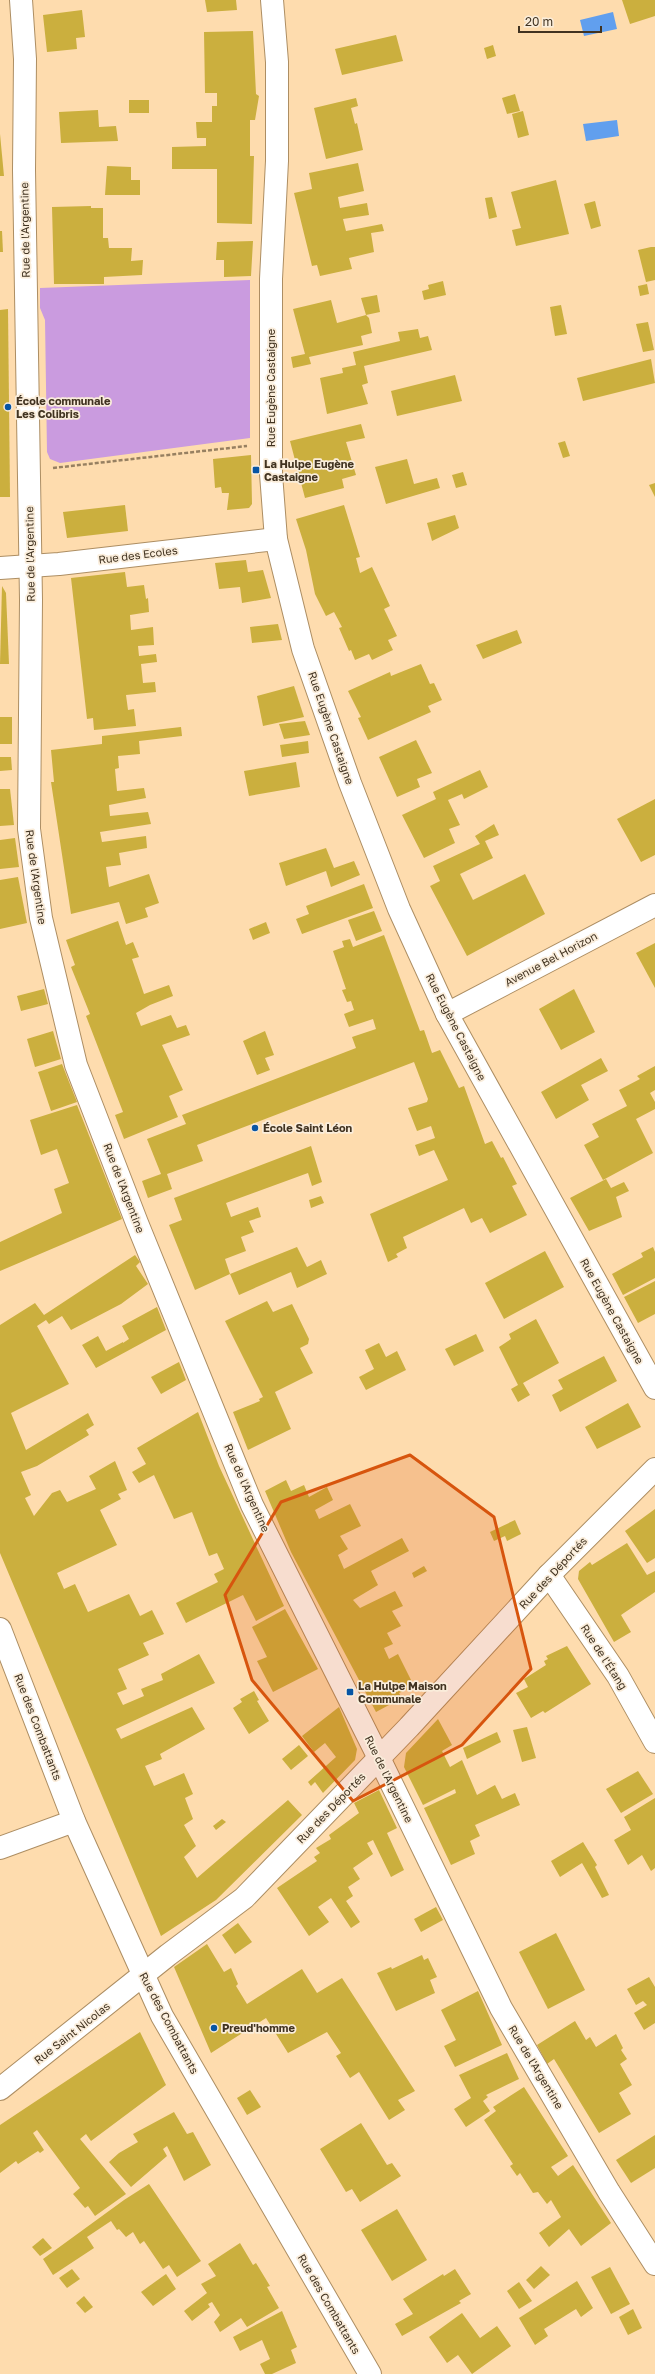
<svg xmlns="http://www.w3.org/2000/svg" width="655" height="2374" font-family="'Golos Text',sans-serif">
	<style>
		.green { fill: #ca9bdf }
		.water { fill: #619fee }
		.building { fill: #cbaf3e }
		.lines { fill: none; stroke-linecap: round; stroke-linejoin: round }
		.street-casing { stroke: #ad8e63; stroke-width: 24 }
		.secondary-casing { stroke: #ad8e63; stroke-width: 24 }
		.path { stroke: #978061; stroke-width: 2.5; stroke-dasharray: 4 2; stroke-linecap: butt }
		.street { stroke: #fff; stroke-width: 22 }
		.secondary { stroke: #fff; stroke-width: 22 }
		.marked { fill: #d7550e; fill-opacity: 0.2; stroke: #d7550e; stroke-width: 3; stroke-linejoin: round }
		.poi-dot { fill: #0855a4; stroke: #faeddb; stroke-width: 1.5 }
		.labels { text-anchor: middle; stroke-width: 3.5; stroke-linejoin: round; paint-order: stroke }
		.street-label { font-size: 11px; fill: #413321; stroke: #faeddb }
		.poi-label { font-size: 11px; font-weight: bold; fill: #413321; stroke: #faeddb; text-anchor: start }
	</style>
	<rect width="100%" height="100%" fill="#fedcae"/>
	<!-- green -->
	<polygon class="green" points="250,280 250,438 60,463 50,459 47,452 45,320 40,308 40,288"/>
	<!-- water -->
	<g class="water">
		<polygon points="613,12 617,29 584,36 580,20"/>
		<polygon points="617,120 619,136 586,141 583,124"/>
	</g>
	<!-- building -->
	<g class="building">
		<polygon points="205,0 236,0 237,10 207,12"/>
		<polygon points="622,0 655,0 655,16 630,24"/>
		<polygon points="82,10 85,37 76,38 77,49 47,52 43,15"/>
		<polygon points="253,31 256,94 259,96 255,120 250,120 250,156 254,156 252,224 217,223 217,169 172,169 172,147 206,146 206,138 197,138 196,122 212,122 212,106 217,106 217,93 205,93 204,32"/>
		<polygon points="396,35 403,61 342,75 335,49"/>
		<polygon points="493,45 496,56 487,59 484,48"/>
		<polygon points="515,94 520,111 507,114 502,98"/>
		<polygon points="356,98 358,106 351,108 355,124 357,123 363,150 326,159 314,108"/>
		<rect x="129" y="100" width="20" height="13"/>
		<polygon points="98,110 99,127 116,126 118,141 61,143 59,112"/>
		<polygon points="523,111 529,135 518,138 512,114"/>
		<polygon points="0,134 4,176 0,176"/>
		<polygon points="358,163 364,191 338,197 340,208 367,203 369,215 343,219 346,231 382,224 384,231 371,233 374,252 349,258 352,269 320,276 317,265 312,266 294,193 312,189 309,173"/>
		<polygon points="107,166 131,167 131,180 140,180 140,195 105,195"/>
		<polygon points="556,180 569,234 516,246 512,230 521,228 511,192"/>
		<polygon points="492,197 497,217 489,219 485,198"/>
		<polygon points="595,201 601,226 591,229 584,204"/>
		<polygon points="91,206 91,208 103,208 103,238 108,238 109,248 132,248 131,261 143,260 142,275 104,277 104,284 54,284 52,207"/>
		<polygon points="0,231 2,231 3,252 0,252"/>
		<polygon points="253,241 251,276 224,277 224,260 216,260 217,242"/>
		<polygon points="651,247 655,247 655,280 646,282 638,250"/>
		<polygon points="443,281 446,295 424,300 422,291 429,289 428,285"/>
		<polygon points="647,284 649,294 640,296 638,286"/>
		<polygon points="377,295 380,312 366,315 369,318 372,333 361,336 363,345 309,357 311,364 293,368 291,357 305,354 293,309 331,300 337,323 366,315 361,298"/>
		<polygon points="561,305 567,334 555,336 550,307"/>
		<polygon points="8,309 10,497 0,497 0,310"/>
		<polygon points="648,322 654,350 643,352 636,324"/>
		<polygon points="418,329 420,338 428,336 432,350 364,366 368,383 362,385 368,404 327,414 320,378 343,373 342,368 356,365 353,352 400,341 398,332"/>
		<polygon points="651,359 655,383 583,401 577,378"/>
		<polygon points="455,375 462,401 397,416 391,391"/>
		<polygon points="361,424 365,438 346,442 356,475 342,479 344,488 305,498 290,441"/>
		<polygon points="565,441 570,456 563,458 558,443"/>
		<polygon points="251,455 252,504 249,508 227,510 229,493 222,493 221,487 215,488 213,459"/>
		<polygon points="407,459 414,484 437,478 440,488 386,504 375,467"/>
		<polygon points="463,472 467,485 456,488 452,475"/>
		<polygon points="655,483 655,497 649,485"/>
		<polygon points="125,505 128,531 67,538 63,512"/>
		<polygon points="344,505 360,557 356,558 360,573 372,567 390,606 384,609 397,636 388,640 393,650 372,660 369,654 355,660 351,650 349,651 339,628 342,627 334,612 326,616 315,594 306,550 296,519"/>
		<polygon points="455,515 459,528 432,541 427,523"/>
		<polygon points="246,560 248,572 263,570 271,598 242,603 240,587 219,589 215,563"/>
		<polygon points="125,572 127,587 144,585 146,599 148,598 149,612 130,615 131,630 153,627 154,645 138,646 139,656 156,654 157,662 141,664 143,683 155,682 156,692 126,695 128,710 134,709 136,726 94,730 93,718 87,719 71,578"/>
		<polygon points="2,586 6,593 9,664 0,664"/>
		<polygon points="278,624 282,640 252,643 250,627"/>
		<polygon points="517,630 522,643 483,659 476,645"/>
		<polygon points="421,664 430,684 434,683 442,700 428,706 431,712 368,740 358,718 361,717 348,691 390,672 391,676"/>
		<polygon points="294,686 304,717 263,726 257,696"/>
		<rect x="0" y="717" width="12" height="27"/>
		<polygon points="305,721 310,735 284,739 279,724"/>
		<polygon points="181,727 182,736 139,741 140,754 118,756 119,768 115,769 117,791 144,788 146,798 109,805 110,816 148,812 151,824 100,832 102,842 146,836 147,848 119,853 121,865 106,867 109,887 149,874 159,903 145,908 148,917 126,924 119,902 71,914 51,782 54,782 51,750 102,744 102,736"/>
		<polygon points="416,740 432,773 417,779 420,787 397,797 379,757"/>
		<polygon points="308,741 309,753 282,757 280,745"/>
		<polygon points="0,757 11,757 12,770 0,771"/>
		<polygon points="296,762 300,787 249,796 244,771"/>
		<polygon points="480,770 488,787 464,799 462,794 448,800 460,825 449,829 455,843 424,858 402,815 436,799 433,792"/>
		<polygon points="0,789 10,789 14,825 0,826"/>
		<polygon points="655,799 655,855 641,862 617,819"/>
		<polygon points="494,824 499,835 485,841 493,858 460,874 473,900 525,874 545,914 467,956 430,886 440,881 433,866 480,844 475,836"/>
		<polygon points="15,838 19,867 0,869 0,840"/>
		<polygon points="326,848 334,868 354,861 360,875 331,887 326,871 286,886 279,863"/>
		<polygon points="18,877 27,923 0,929 0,880"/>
		<polygon points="364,884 373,908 302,934 296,919 309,914 306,906"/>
		<polygon points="374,911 382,931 356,941 348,920"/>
		<polygon points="118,921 126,945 133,942 139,957 132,959 144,994 169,985 173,996 150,1005 136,1013 141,1026 171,1015 177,1028 186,1025 190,1035 162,1045 183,1090 169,1096 178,1117 124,1139 115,1115 123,1112 86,1016 90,1014 71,967 75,965 66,940"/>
		<polygon points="266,922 270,933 253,940 249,929"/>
		<polygon points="384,935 420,1031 424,1030 432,1053 440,1050 459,1088 464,1086 485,1144 492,1141 501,1158 503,1157 517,1184 512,1186 527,1215 490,1233 482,1218 471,1223 464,1208 403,1237 407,1248 396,1254 398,1257 388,1262 370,1214 448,1180 434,1150 419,1156 415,1145 435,1138 431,1126 417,1131 408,1108 427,1102 428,1099 414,1062 197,1145 203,1161 167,1174 172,1189 148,1198 142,1181 161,1174 147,1139 186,1124 182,1115 356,1048 352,1037 376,1029 373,1019 349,1027 344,1014 354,1010 351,1001 347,1002 342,990 346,989 333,951 344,947 342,941 350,939 353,947"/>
		<polygon points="655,943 655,988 636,953"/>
		<polygon points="44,989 48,1004 21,1011 17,996"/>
		<polygon points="574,989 595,1032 561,1050 539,1009"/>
		<polygon points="53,1031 61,1059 35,1067 27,1039"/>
		<polygon points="265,1031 274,1055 265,1058 270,1070 257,1075 243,1041"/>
		<polygon points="601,1058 608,1071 581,1085 589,1100 556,1119 541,1092"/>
		<polygon points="62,1064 77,1102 51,1111 38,1072"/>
		<polygon points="655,1066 655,1090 650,1093 655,1102 655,1109 636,1119 653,1153 603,1180 584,1145 599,1137 592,1124 627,1106 619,1090 640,1079 637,1076"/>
		<polygon points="77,1105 122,1219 0,1271 0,1242 62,1213 54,1189 69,1183 57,1149 41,1155 30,1120"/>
		<polygon points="311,1146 322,1182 312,1186 308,1173 226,1203 231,1217 258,1207 261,1217 249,1221 254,1232 241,1237 246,1251 225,1259 230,1274 195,1290 169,1225 182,1220 174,1198"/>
		<polygon points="606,1179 611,1188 624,1182 629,1191 616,1197 622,1217 589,1231 570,1198"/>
		<polygon points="321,1196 324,1203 311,1208 309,1200"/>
		<polygon points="297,1247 307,1267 321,1260 327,1274 297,1288 291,1272 239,1295 230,1274"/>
		<polygon points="653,1247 655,1252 655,1278 623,1295 612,1274 643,1257 641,1253"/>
		<polygon points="545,1251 564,1287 504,1319 485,1283"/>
		<polygon points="135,1255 140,1262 136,1266 148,1284 121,1304 71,1330 62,1316 49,1324 46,1320 37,1326 69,1384 11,1413 26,1450 88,1413 94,1425 86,1430 89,1435 37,1466 21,1472 31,1495 25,1498 34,1516 52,1493 60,1490 67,1502 96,1489 89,1476 115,1461 127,1490 118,1494 121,1499 100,1510 117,1545 57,1573 64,1589 75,1584 88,1612 129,1594 140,1616 152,1610 164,1634 143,1643 149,1655 118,1669 127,1689 117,1693 123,1705 144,1696 141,1689 163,1680 161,1674 199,1654 215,1683 116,1729 121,1739 192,1707 205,1729 160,1754 162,1759 145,1766 154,1786 184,1773 193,1794 185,1798 193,1819 184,1825 196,1846 184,1857 197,1878 288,1800 302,1815 216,1900 161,1936 0,1553 0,1325 35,1303 44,1315"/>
		<polygon points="655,1281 655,1314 638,1323 624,1297"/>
		<polygon points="267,1301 273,1312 292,1304 309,1339 308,1344 300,1348 313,1373 275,1392 291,1429 248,1450 233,1412 260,1401 259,1399 263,1397 225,1321"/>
		<polygon points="157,1307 166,1330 96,1368 82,1345 98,1336 106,1351 123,1342 123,1343 129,1339 122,1326"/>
		<polygon points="536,1319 559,1363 523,1383 530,1395 518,1402 511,1389 518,1385 499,1347 511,1339 509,1334"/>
		<polygon points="476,1334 484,1351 454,1366 445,1349"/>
		<polygon points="379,1343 386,1357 397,1351 406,1370 366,1390 359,1377 374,1369 365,1350"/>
		<polygon points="604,1356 617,1381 560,1412 552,1395 563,1389 558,1380"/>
		<polygon points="179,1362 186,1380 161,1394 151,1377"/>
		<polygon points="628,1403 641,1427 597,1449 585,1427"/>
		<polygon points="198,1412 219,1466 284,1606 256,1621 243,1595 186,1623 176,1603 218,1582 214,1574 224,1569 217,1553 209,1556 192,1512 174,1519 154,1475 139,1483 132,1472 146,1464 137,1448"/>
		<polygon points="286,1480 291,1491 304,1485 309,1497 327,1487 333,1500 315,1510 319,1519 350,1504 361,1526 340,1536 348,1549 338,1555 344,1569 402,1538 409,1551 371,1571 378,1585 353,1600 360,1608 395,1591 403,1606 392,1611 401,1626 387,1633 393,1644 384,1648 389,1659 398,1654 414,1686 399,1693 402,1698 376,1712 291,1552 265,1491"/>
		<polygon points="655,1509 655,1558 647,1563 625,1531"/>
		<polygon points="515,1520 521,1534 507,1541 505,1536 494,1541 490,1532"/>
		<polygon points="627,1543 647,1575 655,1571 655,1592 621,1615 631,1632 614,1642 578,1579 579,1571 590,1562 592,1565"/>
		<polygon points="424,1566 427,1571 414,1578 412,1573"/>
		<polygon points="285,1609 318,1669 273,1692 257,1661 267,1657 252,1627"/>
		<polygon points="567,1646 591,1684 545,1713 543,1711 531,1718 516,1693 528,1687 524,1679 546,1665 544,1661 548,1659 546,1656"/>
		<polygon points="254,1691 259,1700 257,1701 269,1721 249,1734 233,1708 242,1702 240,1699"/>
		<polygon points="339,1707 357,1749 355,1760 323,1793 315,1782 311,1786 308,1782 336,1757 325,1743 314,1752 302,1736"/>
		<polygon points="438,1719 452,1745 442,1751 450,1767 462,1760 477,1795 495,1785 502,1799 515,1793 520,1805 475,1825 480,1836 470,1841 475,1854 451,1865 424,1808 456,1793 455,1789 423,1805 404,1767 406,1753"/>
		<polygon points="527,1727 536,1758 522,1762 513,1730"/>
		<polygon points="497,1732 501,1742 467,1759 463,1748"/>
		<polygon points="299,1745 308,1756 291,1770 282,1759"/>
		<polygon points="638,1771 653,1794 621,1813 606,1789"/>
		<polygon points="379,1790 397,1828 387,1833 404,1870 391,1877 373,1840 367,1843 373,1854 353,1868 360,1879 348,1887 353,1896 346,1901 360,1922 351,1928 331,1898 318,1907 329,1922 309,1936 277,1888 317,1861 314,1857 320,1853 316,1848 331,1839 329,1835 359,1813 354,1803"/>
		<polygon points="655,1798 655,1868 651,1871 642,1855 628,1865 614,1840 631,1830 624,1817"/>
		<polygon points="222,1819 226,1822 216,1830 213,1826"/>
		<polygon points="583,1842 597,1865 595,1867 609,1895 602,1898 582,1863 560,1877 551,1861"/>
		<polygon points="436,1907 443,1920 421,1932 414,1919"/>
		<polygon points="238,1923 252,1942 235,1954 222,1935"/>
		<polygon points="556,1933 585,1990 548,2009 519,1952"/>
		<polygon points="207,1944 224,1972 231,1968 238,1984 236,1986 247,2004 302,1969 317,1993 342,1978 415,2091 398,2100 405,2110 389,2120 359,2072 350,2078 336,2056 341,2053 327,2032 288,2053 266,2018 211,2053 174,1967"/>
		<polygon points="422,1955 424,1960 428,1958 437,1977 430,1980 435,1993 396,2011 377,1973 391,1967 392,1969"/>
		<polygon points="649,1977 655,1987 655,2023 644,2030 634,2013 647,2005 643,2001 636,2005 627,1989"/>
		<polygon points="478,1991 502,2045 455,2067 444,2046 456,2040 441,2010"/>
		<polygon points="575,2021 586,2040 590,2037 596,2047 616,2034 623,2048 621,2050 627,2059 620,2064 632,2085 619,2093 631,2114 599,2133 554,2059 547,2064 537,2045"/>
		<polygon points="140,2032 166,2085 91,2141 86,2134 80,2139 126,2194 95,2216 88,2206 85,2208 73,2194 80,2188 37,2130 33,2133 44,2150 40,2153 38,2151 18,2164 16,2161 0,2173 0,2125"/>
		<polygon points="507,2053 519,2079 486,2095 488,2097 483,2101 490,2111 466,2127 454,2109 471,2098 459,2075"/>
		<polygon points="524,2087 568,2156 551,2167 558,2176 573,2165 611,2223 581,2246 569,2229 549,2247 539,2233 561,2217 551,2200 547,2204 538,2192 533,2193 520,2173 517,2176 510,2166 513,2164 484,2120 496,2111 493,2107"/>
		<polygon points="250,2090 261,2107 247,2115 237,2098"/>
		<polygon points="174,2112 187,2134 193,2132 211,2165 184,2181 167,2146 163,2149 167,2156 131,2187 109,2162 119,2153 138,2142 133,2134"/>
		<polygon points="361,2123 387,2165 392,2163 401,2176 360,2202 352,2189 346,2192 320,2149"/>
		<polygon points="655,2135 655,2168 631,2183 616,2160"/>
		<polygon points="149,2184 201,2261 177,2277 169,2265 163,2269 144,2241 140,2244 133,2232 126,2237 119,2229 117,2230 111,2221 87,2237 94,2248 53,2275 43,2259 124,2200"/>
		<polygon points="397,2209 427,2260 392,2281 361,2230"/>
		<polygon points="43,2238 52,2248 40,2256 32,2247"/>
		<polygon points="240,2243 253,2265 256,2263 270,2286 267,2287 279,2308 247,2327 241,2318 220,2332 214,2322 220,2315 212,2302 208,2304 210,2307 192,2321 184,2311 207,2293 201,2284 216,2276 208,2264"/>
		<polygon points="541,2266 550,2275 534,2289 526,2280"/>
		<polygon points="610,2267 630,2304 611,2314 591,2277"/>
		<polygon points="72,2269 80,2279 67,2288 59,2278"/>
		<polygon points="455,2269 471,2294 459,2301 461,2303 402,2336 395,2324 413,2314 403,2299 443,2274 444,2276"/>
		<polygon points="166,2274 176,2289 153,2306 141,2292"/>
		<polygon points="577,2281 593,2308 581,2317 576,2309 544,2329 548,2336 535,2345 519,2318"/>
		<polygon points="519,2282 532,2301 519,2309 507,2291"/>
		<polygon points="84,2296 93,2307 85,2313 76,2303"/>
		<polygon points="633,2309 642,2328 628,2335 619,2317"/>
		<polygon points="282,2311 297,2347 291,2350 296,2363 272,2374 265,2374 260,2364 270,2359 262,2340 240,2351 233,2337"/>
		<polygon points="462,2313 480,2338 497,2326 511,2346 472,2374 458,2355 447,2363 429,2337"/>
	</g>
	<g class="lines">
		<!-- street casing -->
		<g class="street-casing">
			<g id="street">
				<polyline points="21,0 25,59 24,170 31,600 29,829 41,918 76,1065 137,1223 252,1505 379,1758 501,2008 609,2192 655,2264"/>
				<polyline points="272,0 277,62 277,161 271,279 271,474 276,539 303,649 350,783 399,909 447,1014 655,1388"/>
				<polyline points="0,568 59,564 276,539"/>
				<polyline points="447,1014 655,905"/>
				<polyline points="549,1575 618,1676 655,1742"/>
				<polyline points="0,1848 74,1821"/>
				<polyline points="0,2089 168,1955 244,1898 409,1727 549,1575 655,1469"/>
			</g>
		</g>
		<!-- secondary casing -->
		<g class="secondary-casing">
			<polyline id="secondary" points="0,1629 74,1821 162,2016 370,2374"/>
		</g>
		<!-- path -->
		<polyline class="path" points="53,468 247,446"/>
		<!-- street -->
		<use href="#street" class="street"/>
		<!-- secondary -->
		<use href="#secondary" class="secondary"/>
	</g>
	<!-- marked area -->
	<path class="marked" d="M410,1455L494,1517L531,1669L462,1745L353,1801L252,1680L225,1595L281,1502Z"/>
	<!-- markers -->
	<g class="poi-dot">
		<circle cx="8" cy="407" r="4"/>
		<rect x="252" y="466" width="8" height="8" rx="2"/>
		<circle cx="255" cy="1128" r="4"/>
		<rect x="346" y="1688" width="8" height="8" rx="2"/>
		<circle cx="214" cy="2028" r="4"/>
	</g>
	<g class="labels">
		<!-- street labels -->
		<g class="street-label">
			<text transform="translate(25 230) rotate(-91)" y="4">Rue de l'Argentine</text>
			<text transform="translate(271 388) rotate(-90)" y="4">Rue Eugène Castaigne</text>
			<text transform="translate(30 554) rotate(-91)" y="4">Rue de l'Argentine</text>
			<text transform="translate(138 555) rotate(-7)" y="4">Rue des Ecoles</text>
			<text transform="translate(331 728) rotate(71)" y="4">Rue Eugène Castaigne</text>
			<text transform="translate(36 877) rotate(82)" y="4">Rue de l'Argentine</text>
			<text transform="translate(551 959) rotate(-28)" y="4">Avenue Bel Horizon</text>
			<text transform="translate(456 1027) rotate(63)" y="4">Rue Eugène Castaigne</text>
			<text transform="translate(124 1188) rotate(69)" y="4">Rue de l'Argentine</text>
			<text transform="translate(612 1311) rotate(61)" y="4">Rue Eugène Castaigne</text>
			<text transform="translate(247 1488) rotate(66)" y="4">Rue de l'Argentine</text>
			<text transform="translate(553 1573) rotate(-47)" y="4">Rue des Déportés</text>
			<text transform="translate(604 1657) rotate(57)" y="4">Rue de l'Étang</text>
			<text transform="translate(38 1727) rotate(69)" y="4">Rue des Combattants</text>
			<text transform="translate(389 1779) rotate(64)" y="4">Rue de l'Argentine</text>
			<text transform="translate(331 1808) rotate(-46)" y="4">Rue des Déportés</text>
			<text transform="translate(169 2023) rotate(62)" y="4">Rue des Combattants</text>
			<text transform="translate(72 2033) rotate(-38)" y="4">Rue Saint Nicolas</text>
			<text transform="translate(536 2067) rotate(59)" y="4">Rue de l'Argentine</text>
			<text transform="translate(329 2304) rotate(60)" y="4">Rue des Combattants</text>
		</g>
		<!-- poi labels -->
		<g class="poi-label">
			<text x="16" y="405">École communale<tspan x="16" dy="13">Les Colibris</tspan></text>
			<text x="264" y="468">La Hulpe Eugène<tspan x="264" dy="13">Castaigne</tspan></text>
			<text x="263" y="1132">École Saint Léon</text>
			<text x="358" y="1690">La Hulpe Maison<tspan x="358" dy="13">Communale</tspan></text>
			<text x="222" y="2032">Preud'homme</text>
		</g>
	</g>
	<!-- scale -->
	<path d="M519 26v6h82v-6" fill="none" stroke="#413321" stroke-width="2"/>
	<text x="525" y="26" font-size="12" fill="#413321" stroke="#faeddb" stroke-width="3" paint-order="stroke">20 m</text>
</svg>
